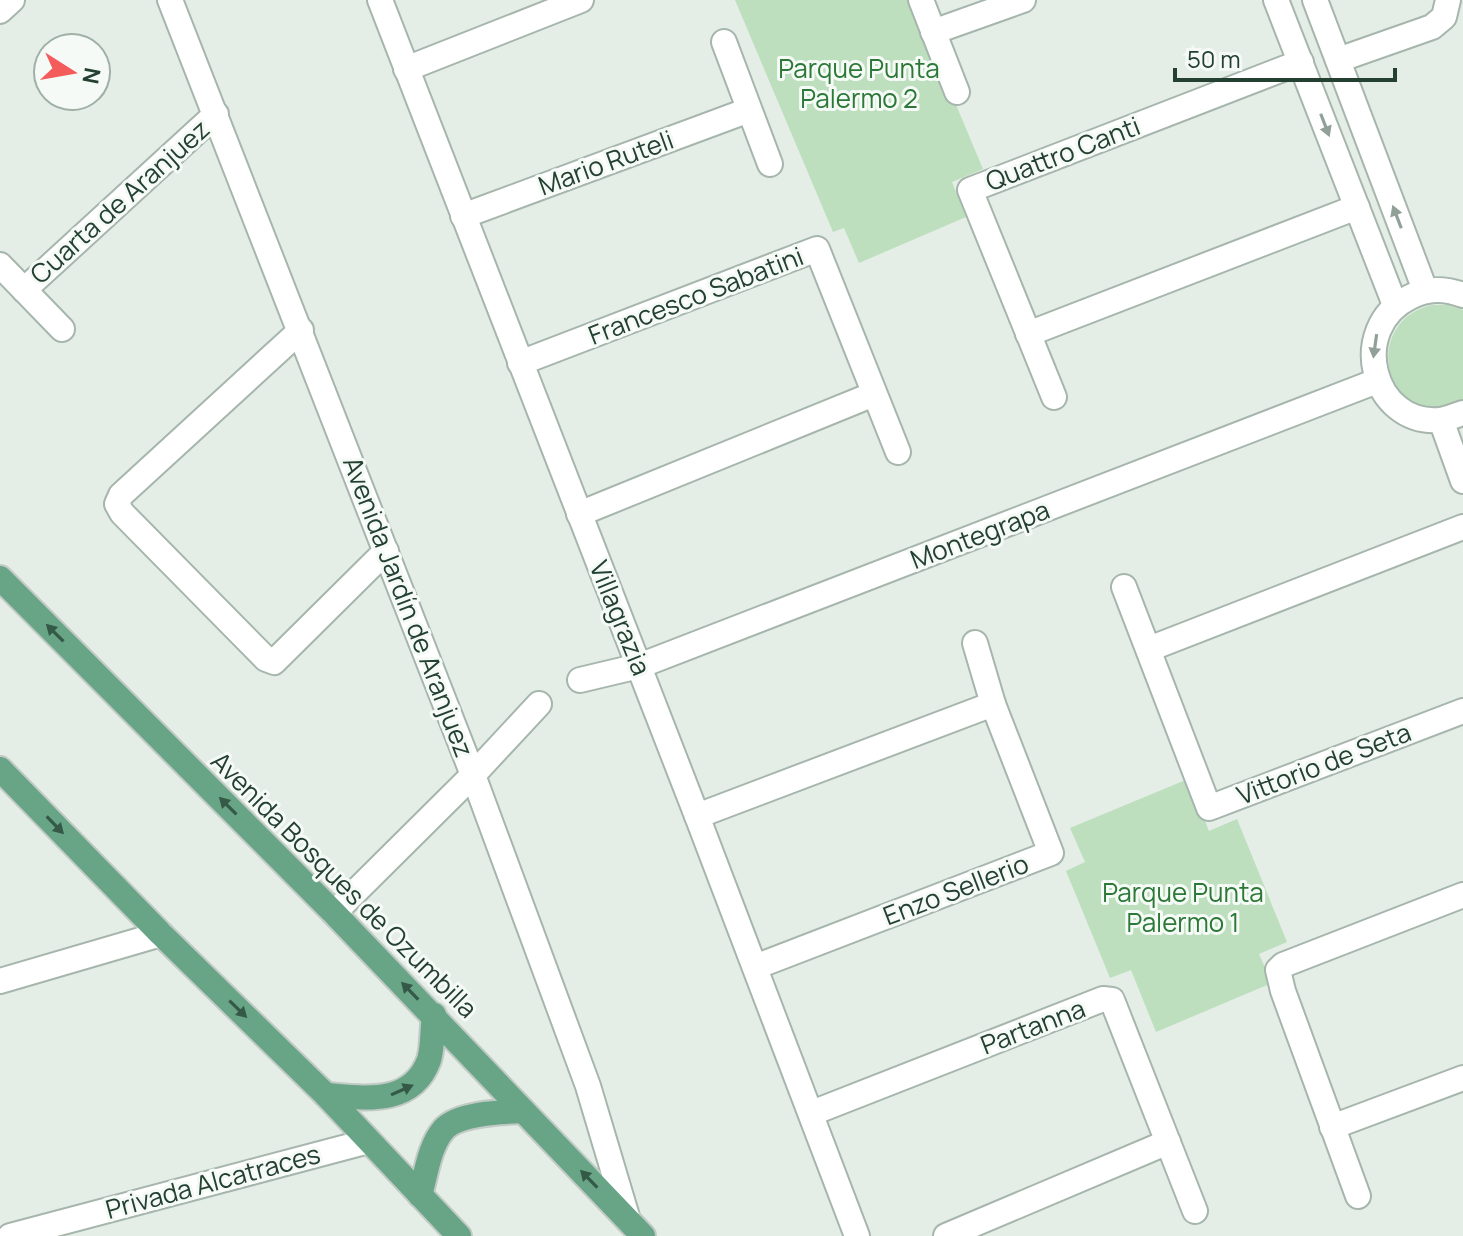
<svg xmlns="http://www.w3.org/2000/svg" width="1463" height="1236" font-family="Manrope,sans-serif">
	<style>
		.green { fill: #bddfbe }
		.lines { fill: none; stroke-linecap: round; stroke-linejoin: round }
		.minor-casing { stroke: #a6b6ad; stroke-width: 28 }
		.major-casing { stroke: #c1cac5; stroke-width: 28 }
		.minor { stroke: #fff; stroke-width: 24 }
		.major { stroke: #68a486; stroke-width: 24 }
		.oneway { fill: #91a098 }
		.oneway2 { fill: #345946 }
		.labels { text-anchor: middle; stroke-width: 6; stroke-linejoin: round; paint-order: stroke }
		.park-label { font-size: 26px; fill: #2c7837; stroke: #f5faf6 }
		.street-label { font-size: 26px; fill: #234031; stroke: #f5faf6 }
	</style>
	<rect width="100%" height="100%" fill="#e4eee7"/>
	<!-- green -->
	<g class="green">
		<polygon points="735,0 912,0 983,169 952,182 966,217 859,263 844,228 833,232"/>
		<path d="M1431,305H1449L1463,310V404C1455,406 1446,410 1438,410C1395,409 1374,358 1399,325C1407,314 1418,309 1431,305Z"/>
		<polygon points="1188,779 1209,831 1237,819 1287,942 1259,954 1272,983 1156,1032 1131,970 1110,978 1066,871 1085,862 1070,828"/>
	</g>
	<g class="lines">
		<!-- minor casing -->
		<g class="minor-casing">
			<g id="minor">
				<polyline points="170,0 473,775 588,1086 628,1220"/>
				<polyline points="380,0 697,816 857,1236"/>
				<polyline points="921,0 957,92"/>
				<polyline points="1276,0 1395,305"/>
				<polyline points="1315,0 1425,290"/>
				<polyline points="0,11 12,0"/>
				<polyline points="933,32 1023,0"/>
				<polyline points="724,42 770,164"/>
				<polyline points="1338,60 1432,27 1444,17 1448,0"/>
				<polyline points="406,69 581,0"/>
				<polyline points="463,216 749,110"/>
				<polyline points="0,265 62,329"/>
				<polyline points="24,290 216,114"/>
				<path d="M1463,295C1444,288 1428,288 1410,297C1347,328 1372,426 1440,420C1447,419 1456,415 1463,413"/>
				<polyline points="301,330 121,495 117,504 122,513 266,659 274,662 386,551"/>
				<polyline points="1028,334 1357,207"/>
				<polyline points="520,363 817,249 898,452"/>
				<polyline points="1054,397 970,190 1301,62"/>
				<polyline points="1441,420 1463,481"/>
				<polyline points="579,514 874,394"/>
				<polyline points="1124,587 1209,808 1463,711"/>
				<polyline points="1149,649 1463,527"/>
				<polyline points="580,680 639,666 1377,381"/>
				<polyline points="697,816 993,704"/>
				<polyline points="334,913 473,775 539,704"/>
				<polyline points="755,967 1051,853 993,704 975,643"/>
				<polyline points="0,981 161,934"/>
				<polyline points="812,1113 1103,999 1112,1000 1195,1211"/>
				<polyline points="1332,1127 1463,1078"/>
				<polyline points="1358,1196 1283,991 1278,970 1283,965 1463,895"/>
				<polyline points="10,1236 369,1141"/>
				<polyline points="946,1236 1168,1142"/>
			</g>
		</g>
		<!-- major casing -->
		<g class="major-casing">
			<g id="major">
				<polyline points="0,578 334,913 643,1236"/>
				<polyline points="0,769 161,934 326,1095 459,1236"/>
				<path d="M326,1095C365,1098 412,1106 429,1060C433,1047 432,1029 434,1015"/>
				<path d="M420,1195C426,1175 429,1146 444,1129C459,1113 502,1112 523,1111"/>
			</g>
		</g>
		<!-- minor -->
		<use href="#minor" class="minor"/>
		<!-- major -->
		<use href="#major" class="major"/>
	</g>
	<!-- one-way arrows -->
	<defs><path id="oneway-solid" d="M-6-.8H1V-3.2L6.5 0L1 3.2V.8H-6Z" transform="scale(2)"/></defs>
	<g class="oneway">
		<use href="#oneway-solid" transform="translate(1325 125) rotate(69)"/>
		<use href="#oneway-solid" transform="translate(1397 217) rotate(-111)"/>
		<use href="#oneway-solid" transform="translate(1375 346) rotate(98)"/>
	</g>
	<g class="oneway2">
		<use href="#oneway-solid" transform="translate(55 633) rotate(-135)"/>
		<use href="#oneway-solid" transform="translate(228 806) rotate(-135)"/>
		<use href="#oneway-solid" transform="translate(55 825) rotate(46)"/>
		<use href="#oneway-solid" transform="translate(410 991) rotate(-134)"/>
		<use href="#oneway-solid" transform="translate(238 1009) rotate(44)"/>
		<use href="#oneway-solid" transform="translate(402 1090) rotate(-24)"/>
		<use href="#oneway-solid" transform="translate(589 1179) rotate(-134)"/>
	</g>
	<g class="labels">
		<!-- park labels -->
		<g class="park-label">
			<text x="859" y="78">Parque Punta<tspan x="859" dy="30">Palermo 2</tspan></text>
			<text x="1183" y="902">Parque Punta<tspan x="1183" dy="30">Palermo 1</tspan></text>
		</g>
		<!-- street labels -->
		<g class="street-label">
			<text transform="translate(1063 154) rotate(-21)" y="9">Quattro Canti</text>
			<text transform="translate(606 163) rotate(-20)" y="9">Mario Ruteli</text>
			<text transform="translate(120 202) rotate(-42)" y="9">Cuarta de Aranjuez</text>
			<text transform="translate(696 296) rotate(-21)" y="9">Francesco Sabatini</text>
			<text transform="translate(980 535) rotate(-21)" y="9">Montegrapa</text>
			<text transform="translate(408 607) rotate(69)" y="9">Avenida Jardín de Aranjuez</text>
			<text transform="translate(620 618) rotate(68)" y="9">Villagrazia</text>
			<text transform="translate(1324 764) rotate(-21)" y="9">Vittorio de Seta</text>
			<text transform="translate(344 885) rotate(45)" y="9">Avenida Bosques de Ozumbilla</text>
			<text transform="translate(956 890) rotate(-21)" y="9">Enzo Sellerio</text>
			<text transform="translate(1033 1027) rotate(-21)" y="9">Partanna</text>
			<text transform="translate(213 1182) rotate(-15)" y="9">Privada Alcatraces</text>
		</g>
	</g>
	<!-- north arrow -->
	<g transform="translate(72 72) rotate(101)"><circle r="38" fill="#f5faf6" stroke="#a1b0a7" stroke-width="2"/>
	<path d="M0-6L14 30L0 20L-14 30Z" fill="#f45c5c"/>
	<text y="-12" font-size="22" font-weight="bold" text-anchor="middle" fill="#234031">N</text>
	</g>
	<!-- scale -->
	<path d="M1175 68v12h220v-12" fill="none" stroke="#234031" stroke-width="4"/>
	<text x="1187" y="68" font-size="24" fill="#234031" stroke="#f5faf6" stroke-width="6" paint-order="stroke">50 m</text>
</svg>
